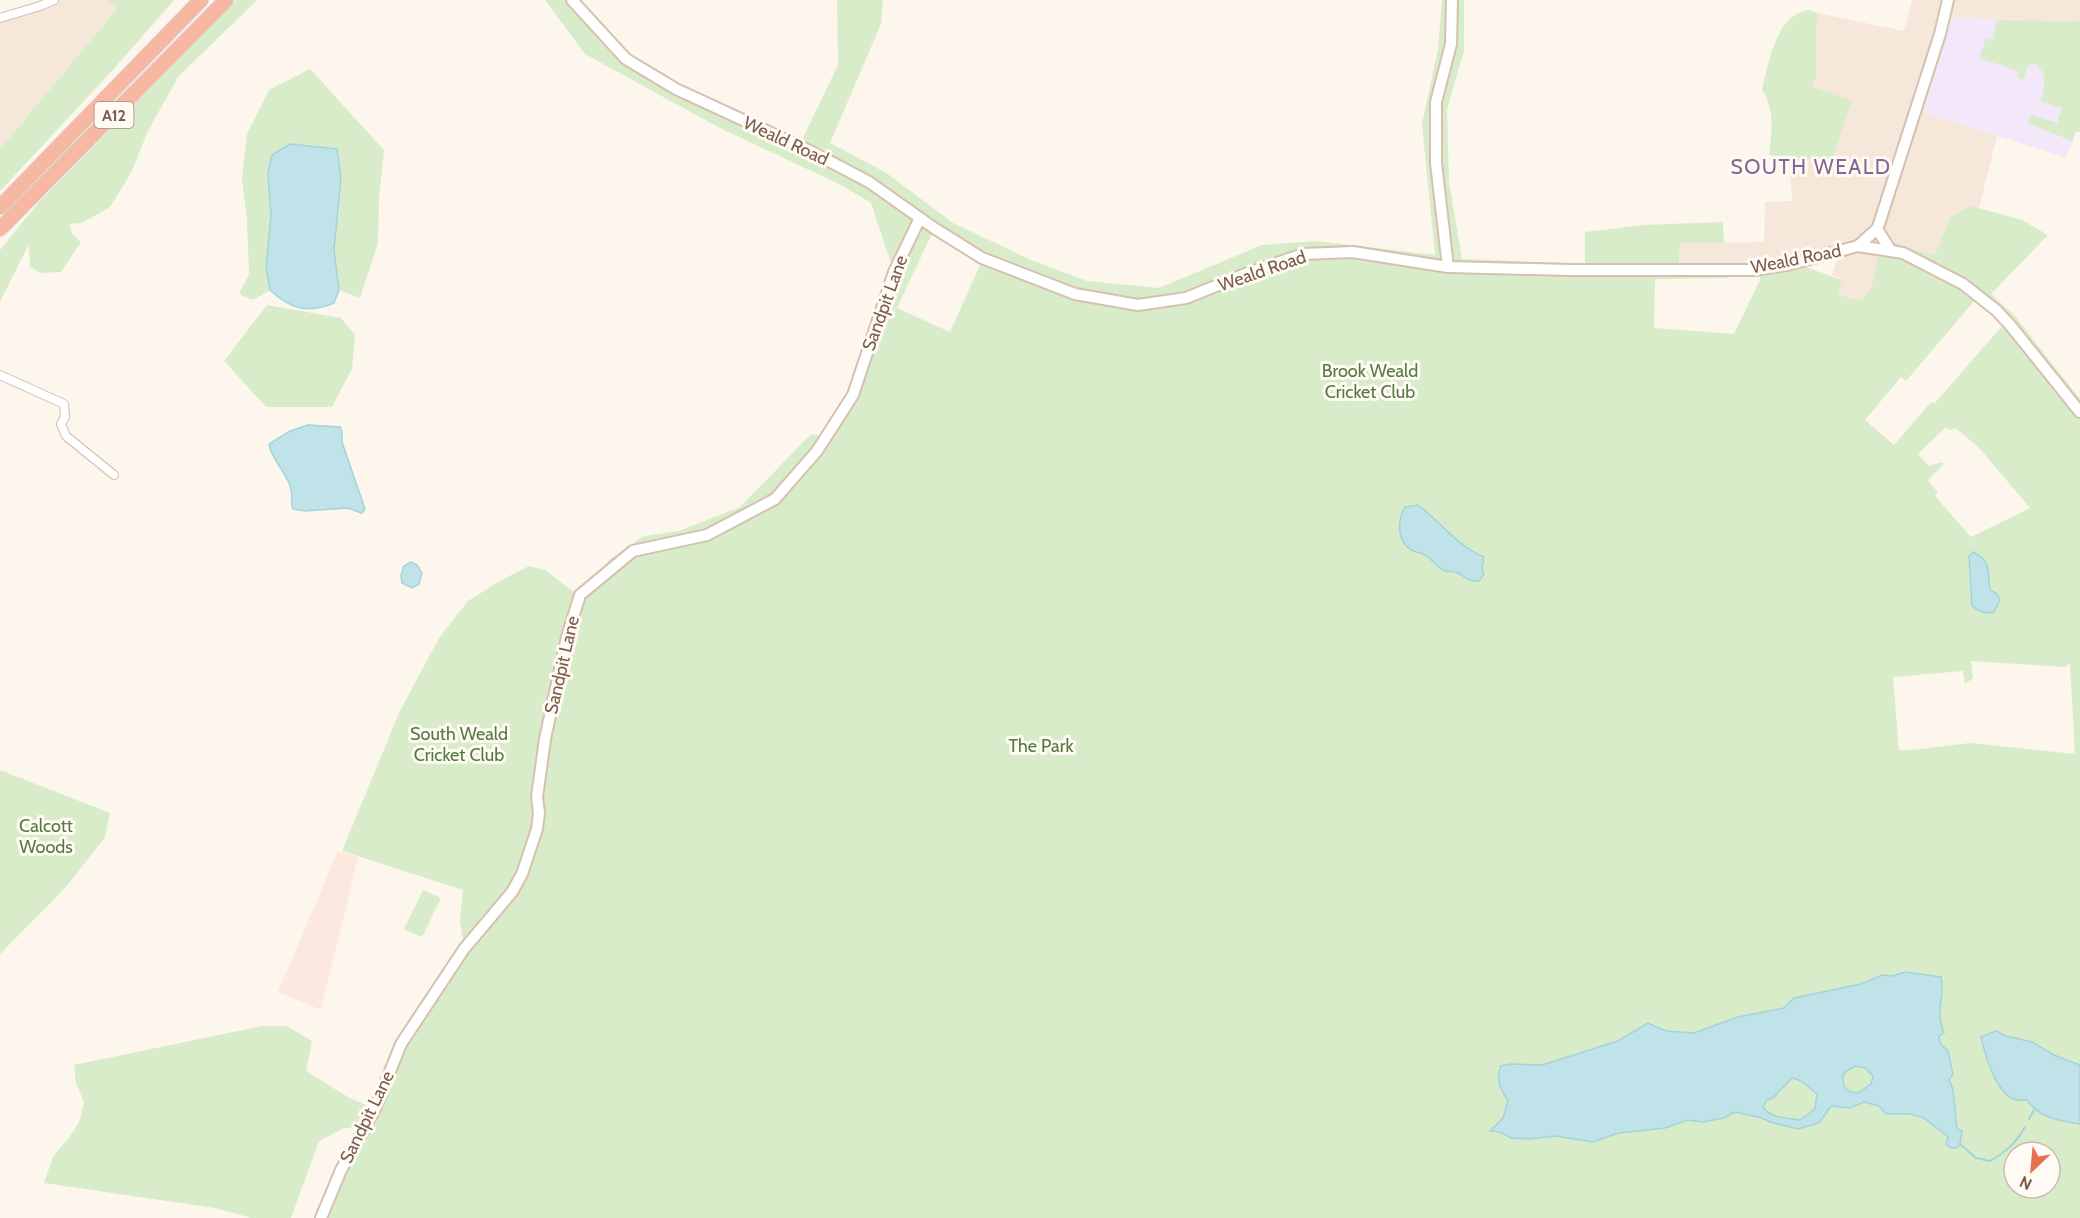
<svg xmlns="http://www.w3.org/2000/svg" width="2080" height="1218" font-family="Cabin,sans-serif">
	<style>
		.residential { fill: #f5e8da }
		.commercial { fill: #fde8e0 }
		.education { fill: #f3e8fa }
		.green { fill: #d8ecc9; fill-rule: evenodd }
		.water { fill: #bfe3e8; stroke: #a5d3da; stroke-width: 1.5; fill-rule: evenodd }
		.lines { fill: none; stroke-linecap: round; stroke-linejoin: round }
		.stream { stroke: #a5d3da; stroke-width: 2 }
		.street-casing { stroke: #d1beb0; stroke-width: 10 }
		.secondary-casing { stroke: #d6c0b0; stroke-width: 14 }
		.highway-casing { stroke: #dad1cd; stroke-width: 16 }
		.street { stroke: #fff; stroke-width: 8 }
		.secondary { stroke: #fff; stroke-width: 10 }
		.highway { stroke: #f7b7a3; stroke-width: 14 }
		.labels { text-anchor: middle; stroke-width: 6; stroke-linejoin: round; paint-order: stroke }
		.shield { fill: #fffaf3; stroke: #a28b7f; stroke-width: 1.5 }
		.shield-label { font-size: 16px; font-weight: bold; fill: #7a5c4d }
		.street-label { font-size: 18px; fill: #7a5c4d; stroke: #fffaf3 }
		.park-label { font-size: 18px; fill: #537a41; stroke: #fffaf3 }
		.quarter-label { font-size: 21px; letter-spacing: 1.5px; fill: #846695; stroke: #fffaf3 }
	</style>
	<rect width="100%" height="100%" fill="#fdf6ec"/>
	<!-- residential -->
	<g class="residential">
		<polygon points="58,0 106,0 117,9 0,149 0,20"/>
		<polygon points="1912,0 2080,0 2080,21 1949,18 1937,16 1933,34 1911,108 1997,136 1979,208 1971,206 1951,216 1934,256 1878,255 1875,277 1870,292 1860,301 1838,294 1842,280 1832,275 1841,247 1787,265 1680,270 1680,243 1764,242 1765,202 1792,201 1789,158 1799,160 1832,160 1812,87 1816,77 1817,13 1904,31"/>
	</g>
	<!-- commercial -->
	<polygon class="commercial" points="338,851 358,857 321,1010 278,992"/>
	<!-- education -->
	<polygon class="education" points="1949,18 2080,21 2080,132 2076,132 2066,158 1917,110"/>
	<!-- green -->
	<g class="green">
		<polygon points="106,0 174,0 110,73 0,191 0,149 117,9"/>
		<polygon points="236,0 257,0 178,77 148,131 131,173 110,207 82,223 70,224 72,234 81,242 61,272 41,273 30,267 29,244 0,302 0,250 39,202"/>
		<path d="M545,0H565L605,45L629,65L697,104L823,168L827,151L802,140L838,65L837,0H883L881,24L830,143L885,172L953,223L1031,260L1087,281L1159,288L1262,245L1316,241L1435,255L1422,124L1438,49L1442,0H1464V51L1447,109L1449,182L1462,259L1585,264V232L1643,225L1723,222L1724,243H1680L1679,270H1733L1728,278L1655,279L1654,328L1734,334L1760,280V274L1806,267L1842,280L1838,294L1860,301C1876,291 1873,272 1878,257C1880,251 1886,246 1889,241L1934,256L1951,216L1971,206L2022,220L2048,235L1991,294L2014,315L2080,399V1218H321L363,1129L344,1128L319,1141L291,1218H252L215,1208L44,1183L53,1157L71,1135L80,1120L84,1102L76,1083L74,1065L262,1026H287L312,1041L306,1071L348,1097L375,1109L401,1044L464,949L460,920L463,890L342,851L399,713L439,638L468,601L498,582L529,566L545,570L574,592L580,590L597,575L609,560L644,536L679,531L740,507L811,434L826,437L853,395L894,272L871,203L839,184L718,127L585,54ZM934,229L983,259L950,332L897,308ZM1975,300L1990,312L2002,326L1935,403L1931,402L1894,445L1865,420L1901,377L1906,381ZM1946,427L1950,430L1956,428L1981,450L2030,508L1971,537L1935,496L1938,493L1928,480L1944,464L1942,462L1929,466L1918,454ZM1971,661L2066,667L2067,665L2070,664L2075,754L1970,743L1912,750H1899L1893,677L1963,671L1965,684L1973,678ZM2014,1152H2050V1188H2014Z"/>
		<path d="M1809,10L1817,13L1816,77L1812,87L1852,101L1832,160H1799L1769,155C1772,131 1775,110 1762,89C1769,62 1776,14 1809,10Z"/>
		<path d="M1997,20L2080,21V132H2076L2072,141L2028,123L2031,115L2057,123L2062,108L2040,101C2046,86 2048,73 2034,63L2028,66L2023,80L2017,78L2018,71L1979,58L1986,38L1993,40Z"/>
		<polygon points="310,69 384,150 379,199 378,243 360,298 339,290 334,250 341,177 337,149 268,173 271,216 266,267 270,290 253,300 239,294 249,274 247,220 242,179 247,134 269,90"/>
		<polygon points="267,305 341,318 355,335 352,369 332,407 266,407 224,361"/>
		<polygon points="0,770 110,813 105,837 66,887 0,954"/>
		<polygon points="423,890 441,898 422,937 404,929"/>
	</g>
	<!-- water -->
	<g class="water">
		<path d="M290,144L337,149L341,177L334,250L339,290L334,303C308,314 290,309 270,290L266,267L271,216L268,173L272,155Z"/>
		<path d="M308,425L340,427L342,431V442L365,509L362,513L347,508L305,511L293,509C290,502 293,496 291,489C287,472 272,462 269,444L290,431Z"/>
		<path d="M1418,505C1441,522 1457,546 1484,557L1482,568L1484,574L1479,581C1468,582 1467,577 1458,573C1454,571 1449,572 1445,571C1436,567 1432,558 1423,554C1419,552 1413,552 1410,549C1396,539 1398,520 1405,507Z"/>
		<path d="M1973,552C1992,561 1987,572 1990,590L1996,593L2000,600L1994,612C1986,614 1978,611 1972,606L1969,556Z"/>
		<polygon points="411,562 417,565 422,573 419,584 412,588 402,583 401,575 404,566"/>
		<path d="M1905,972L1941,977C1946,1000 1934,1008 1944,1033L1939,1036L1940,1043L1948,1051L1953,1074L1949,1080L1953,1089L1957,1129L1962,1131L1960,1144L1957,1148H1952L1946,1145L1948,1137L1924,1118L1910,1114H1886L1879,1106L1864,1102L1850,1108L1831,1106L1819,1123L1798,1129L1770,1122L1762,1118L1735,1112L1724,1118L1702,1122L1688,1120L1665,1128L1619,1133L1593,1142L1556,1136L1529,1139L1511,1138L1500,1132L1490,1131L1503,1118L1508,1101C1501,1089 1495,1081 1501,1066L1510,1064L1542,1065L1618,1041L1648,1023L1666,1031L1694,1033L1738,1017L1784,1008L1794,998L1861,984L1882,975L1892,976ZM1855,1066L1865,1068L1873,1076L1871,1084L1858,1093C1845,1092 1841,1085 1844,1073ZM1792,1078C1805,1081 1807,1087 1817,1094L1815,1109L1800,1120C1787,1118 1770,1118 1763,1107L1767,1100L1774,1097Z"/>
		<path d="M1996,1031L2006,1036L2032,1042L2054,1055L2080,1065V1124C2059,1121 2040,1118 2027,1100C2022,1100 2017,1101 2013,1099C1995,1090 1985,1055 1981,1037Z"/>
	</g>
	<g class="lines">
		<!-- stream -->
		<g class="stream">
			<polyline points="2029,1119 2034,1110"/>
			<path d="M1960,1144L1976,1158L1990,1161C2006,1152 2016,1143 2025,1127"/>
		</g>
		<!-- street casing -->
		<g class="street-casing">
			<g id="street">
				<polyline points="0,18 40,6 54,0"/>
				<polyline points="0,375 64,404 65,417 61,424 66,436 114,475"/>
			</g>
		</g>
		<!-- secondary casing -->
		<g class="secondary-casing">
			<g id="secondary">
				<polyline points="572,0 626,59 676,89 810,151 869,182 934,228 982,258 1075,294 1138,305 1186,298 1248,273 1303,254 1353,252 1448,267 1570,270 1754,270 1787,265 1858,246 1903,253 1963,284 1996,310 2010,325 2080,412"/>
				<polyline points="1877,229 1891,251"/>
				<polyline points="1858,246 1877,229 1879,224 1940,34 1948,0"/>
				<polyline points="1448,267 1436,163 1436,102 1451,44 1452,0"/>
				<polyline points="321,1218 341,1170 375,1109 401,1044 464,949 512,892 522,874 537,829 539,813 537,797 545,739 567,637 580,595 633,551 707,535 775,499 817,451 853,395 894,272 920,218"/>
			</g>
		</g>
		<!-- highway casing -->
		<g class="highway-casing">
			<g id="highway">
				<polyline points="0,207 201,0"/>
				<polyline points="0,229 226,0"/>
			</g>
		</g>
		<!-- street -->
		<use href="#street" class="street"/>
		<!-- secondary -->
		<use href="#secondary" class="secondary"/>
		<!-- highway -->
		<use href="#highway" class="highway"/>
	</g>
	<g class="labels">
		<!-- shield labels -->
		<rect class="shield" x="94.5" y="102" width="39" height="26" rx="4.5"/>
		<g class="shield-label">
			<text x="114" y="121">A12</text>
		</g>
		<!-- street labels -->
		<g class="street-label">
			<text transform="translate(786 141) rotate(25)" y="6">Weald Road</text>
			<text transform="translate(1796 259) rotate(-11)" y="6">Weald Road</text>
			<text transform="translate(1262 271) rotate(-19)" y="6">Weald Road</text>
			<text transform="translate(885 303) rotate(-70)" y="6">Sandpit Lane</text>
			<text transform="translate(562 665) rotate(-77)" y="6">Sandpit Lane</text>
			<text transform="translate(367 1117) rotate(-64)" y="6">Sandpit Lane</text>
		</g>
		<!-- park labels -->
		<g class="park-label">
			<text x="1370" y="377">Brook Weald<tspan x="1370" dy="21">Cricket Club</tspan></text>
			<text x="459" y="740">South Weald<tspan x="459" dy="21">Cricket Club</tspan></text>
			<text x="1041" y="752">The Park</text>
			<text x="46" y="832">Calcott<tspan x="46" dy="21">Woods</tspan></text>
		</g>
		<!-- quarter labels -->
		<g class="quarter-label">
			<text x="1811" y="174">SOUTH WEALD</text>
		</g>
	</g>
	<!-- north arrow -->
	<g transform="translate(2032 1170) rotate(206)"><circle r="28" fill="#fffaf3" stroke="#cabbb1" stroke-width="1.5"/>
	<path d="M0-4.5L10 22L0 15L-10 22Z" fill="#e76f51"/>
	<text y="-9" font-size="16" font-weight="bold" text-anchor="middle" fill="#7a5c4d">N</text>
	</g>
</svg>
